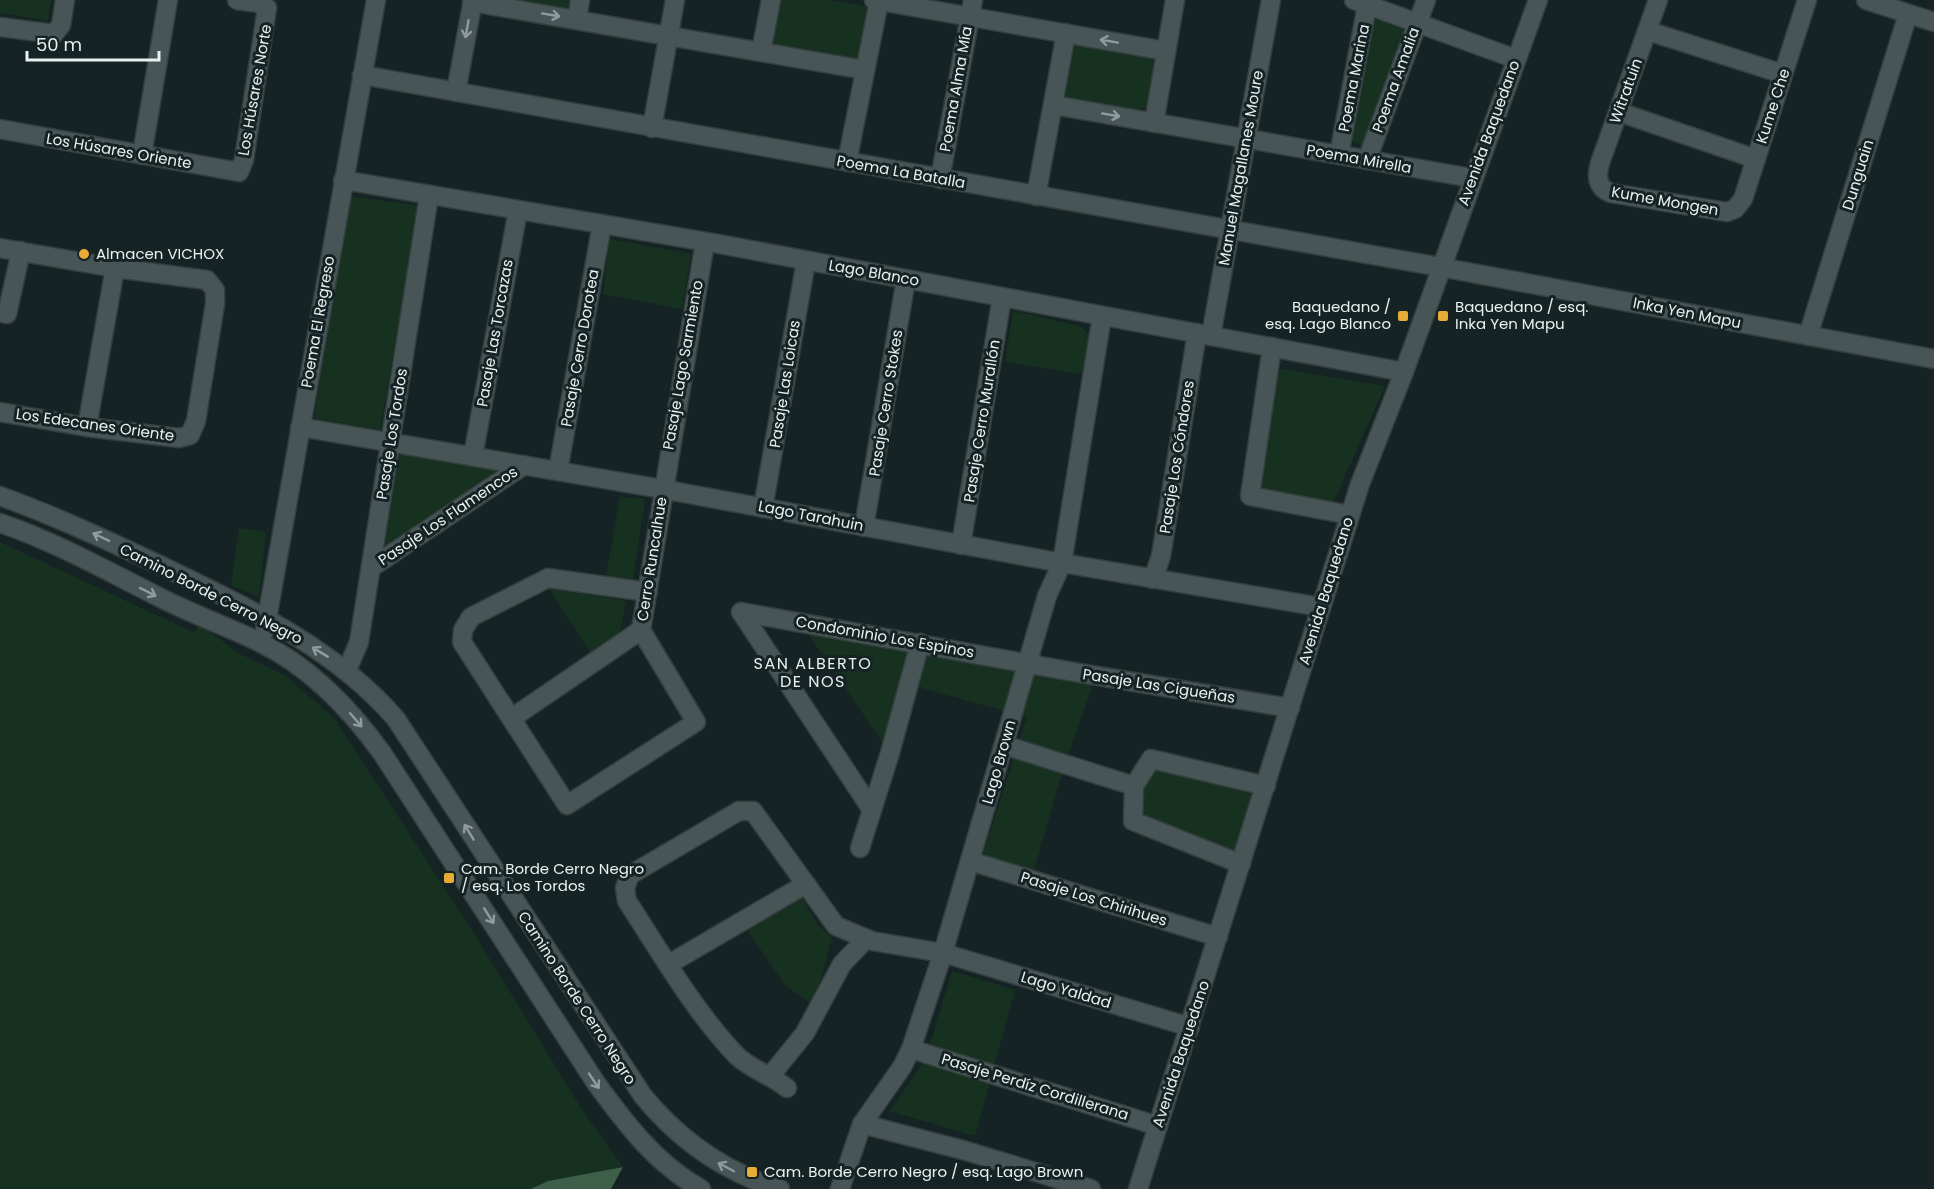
<svg xmlns="http://www.w3.org/2000/svg" width="1934" height="1189" font-family="Poppins,sans-serif">
	<style>
		.green { fill: #173121 }
		.forest { fill: #3d5e49 }
		.lines { fill: none; stroke-linecap: round; stroke-linejoin: round }
		.minor-casing { stroke: #353e3f; stroke-width: 21 }
		.minor { stroke: #475557; stroke-width: 18 }
		.oneway { stroke: #8f9b9c }
		.poi-dot { fill: #e7ac36; stroke: #162324; stroke-width: 2 }
		.labels { text-anchor: middle; stroke-width: 6; stroke-linejoin: round; paint-order: stroke }
		.street-label { font-size: 15px; fill: #e8f0f1; stroke: #162324 }
		.poi-label { font-size: 15px; fill: #e8f0f1; stroke: #162324; text-anchor: start }
		.neighbourhood-label { font-size: 16px; letter-spacing: 1.5px; fill: #e8f0f1; stroke: #162324 }
	</style>
	<rect width="100%" height="100%" fill="#162324"/>
	<!-- green -->
	<g class="green">
		<polygon points="0,0 51,0 48,21 0,13"/>
		<polygon points="506,0 571,0 566,9"/>
		<polygon points="779,0 828,0 865,6 872,14 864,58 855,63 778,51 772,43"/>
		<polygon points="1371,16 1406,27 1365,146 1346,140"/>
		<polygon points="1079,42 1149,55 1155,63 1148,106 1136,111 1066,100 1062,93 1069,49"/>
		<polygon points="350,196 419,206 380,430 314,418"/>
		<polygon points="609,239 691,254 682,309 603,294"/>
		<polygon points="1013,311 1080,326 1089,335 1082,374 1005,362"/>
		<polygon points="1278,368 1385,386 1333,503 1257,491"/>
		<polygon points="394,450 504,469 389,546 377,543"/>
		<polygon points="620,497 645,499 633,581 606,577"/>
		<polygon points="239,528 266,532 259,597 231,585"/>
		<polygon points="0,542 195,633 198,623 240,654 285,675 335,719 475,935 581,1108 623,1167 548,1181 531,1189 0,1189"/>
		<polygon points="549,588 626,601 619,639 591,654"/>
		<polygon points="807,632 1094,681 1063,770 1033,873 981,861 1027,717 903,683 887,749"/>
		<polygon points="1151,759 1266,786 1241,864 1133,821"/>
		<polygon points="801,896 816,923 832,938 818,989 810,1003 785,985 747,930"/>
		<polygon points="952,971 1015,990 975,1136 890,1111 919,1069 928,1051"/>
	</g>
	<!-- forest -->
	<polygon class="forest" points="623,1167 611,1189 531,1189 548,1181"/>
	<g class="lines">
		<!-- minor casing -->
		<g class="minor-casing">
			<g id="minor">
				<polyline points="874,0 1166,51"/>
				<polyline points="1354,0 1516,59"/>
				<path d="M1658,0L1600,163C1596,176 1597,188 1611,193L1727,212L1735,209L1743,199L1807,0"/>
				<polyline points="1866,0 1934,22"/>
				<polyline points="472,2 865,70"/>
				<polyline points="577,20 580,0"/>
				<polyline points="0,27 54,34 61,25 65,0"/>
				<polyline points="1648,31 1783,74"/>
				<polyline points="761,52 771,0"/>
				<polyline points="362,75 1440,267 1934,359"/>
				<polyline points="456,92 473,0"/>
				<polyline points="1053,105 1472,178"/>
				<polyline points="1619,112 1756,159"/>
				<polyline points="1154,123 1175,0"/>
				<polyline points="652,128 675,0"/>
				<polyline points="0,129 239,172 244,160 267,8 259,3 237,0"/>
				<polyline points="142,155 168,0"/>
				<polyline points="1339,155 1368,0"/>
				<polyline points="1367,160 1426,0"/>
				<polyline points="847,162 879,1"/>
				<polyline points="940,179 973,0"/>
				<polyline points="343,180 719,244 1404,372"/>
				<polyline points="1036,196 1066,33"/>
				<polyline points="0,248 115,268 207,280 215,290 215,304 196,421 190,435 179,438 87,427 0,412"/>
				<polyline points="0,312 7,314 21,251"/>
				<polyline points="1211,336 1271,0"/>
				<polyline points="1808,336 1908,14"/>
				<polyline points="1272,347 1250,496 1350,515"/>
				<polyline points="87,427 115,268"/>
				<polyline points="300,427 662,489 1062,563 1321,607"/>
				<polyline points="473,456 518,210"/>
				<polyline points="558,471 602,224"/>
				<path d="M0,496C58,517 113,543 168,569C250,609 336,649 396,719L643,1096C680,1141 724,1172 780,1189"/>
				<polyline points="763,508 806,261"/>
				<path d="M0,523C56,542 109,572 161,598C194,615 229,627 261,643C310,667 351,710 382,753L596,1083C626,1124 656,1164 701,1189"/>
				<polyline points="864,527 906,279"/>
				<polyline points="961,545 1002,297"/>
				<polyline points="372,567 524,465"/>
				<polyline points="1153,579 1161,556 1197,333"/>
				<polyline points="741,612 1074,672 1290,708"/>
				<polyline points="741,612 872,810"/>
				<polyline points="265,630 376,0"/>
				<polyline points="641,630 696,722 567,805 462,642 463,630 471,617 548,578 648,592"/>
				<polyline points="641,630 705,242"/>
				<polyline points="347,670 359,642 429,195"/>
				<polyline points="512,718 641,630"/>
				<polyline points="1004,745 1134,786"/>
				<polyline points="860,848 890,753 920,643"/>
				<polyline points="970,861 1218,937"/>
				<polyline points="1241,864 1133,821 1134,786 1151,759 1266,786"/>
				<polyline points="669,964 806,884"/>
				<polyline points="911,1049 1158,1126"/>
				<polyline points="771,1075 805,1033 842,964 866,939"/>
				<path d="M787,1088C771,1075 752,1070 737,1056C694,1011 661,953 627,901L625,888L630,875L739,811H753L836,926L872,941L943,953L1190,1027"/>
				<polyline points="862,1124 963,1150 1091,1189"/>
				<polyline points="840,1189 862,1124 902,1067 911,1049 943,953 1047,596 1062,563 1102,316"/>
				<polyline points="1138,1189 1360,484 1404,372 1538,0"/>
			</g>
		</g>
		<!-- minor -->
		<use href="#minor" class="minor"/>
	</g>
	<!-- one-way arrows -->
	<defs><path id="oneway-shaft" d="M-6 0H5M1.5-3L5.5 0L1.5 3" fill="none" stroke-width="1.6" stroke-linecap="round" stroke-linejoin="round" transform="scale(1.5)"/></defs>
	<g class="oneway">
		<use href="#oneway-shaft" transform="translate(551 15) rotate(10)"/>
		<use href="#oneway-shaft" transform="translate(467 29) rotate(100)"/>
		<use href="#oneway-shaft" transform="translate(1109 41) rotate(-170)"/>
		<use href="#oneway-shaft" transform="translate(1111 115) rotate(10)"/>
		<use href="#oneway-shaft" transform="translate(101 537) rotate(-154)"/>
		<use href="#oneway-shaft" transform="translate(148 592) rotate(27)"/>
		<use href="#oneway-shaft" transform="translate(320 652) rotate(-149)"/>
		<use href="#oneway-shaft" transform="translate(356 720) rotate(49)"/>
		<use href="#oneway-shaft" transform="translate(469 832) rotate(-121)"/>
		<use href="#oneway-shaft" transform="translate(489 916) rotate(58)"/>
		<use href="#oneway-shaft" transform="translate(594 1081) rotate(56)"/>
		<use href="#oneway-shaft" transform="translate(726 1167) rotate(-152)"/>
	</g>
	<!-- markers -->
	<g class="poi-dot">
		<circle cx="84" cy="254" r="6"/>
		<rect x="1397" y="310" width="12" height="12" rx="3"/>
		<rect x="1437" y="310" width="12" height="12" rx="3"/>
		<rect x="443" y="872" width="12" height="12" rx="3"/>
		<rect x="746" y="1166" width="12" height="12" rx="3"/>
	</g>
	<g class="labels">
		<!-- street labels -->
		<g class="street-label">
			<text transform="translate(1354 78) rotate(-79)" y="5">Poema Marina</text>
			<text transform="translate(1396 80) rotate(-70)" y="5">Poema Amalia</text>
			<text transform="translate(956 89) rotate(-80)" y="5">Poema Alma Mía</text>
			<text transform="translate(255 90) rotate(-80)" y="5">Los Húsares Norte</text>
			<text transform="translate(1626 91) rotate(-70)" y="5">Witratuin</text>
			<text transform="translate(1773 106) rotate(-72)" y="5">Kume Che</text>
			<text transform="translate(1489 133) rotate(-70)" y="5">Avenida Baquedano</text>
			<text transform="translate(119 151) rotate(10)" y="5">Los Húsares Oriente</text>
			<text transform="translate(1359 159) rotate(10)" y="5">Poema Mirella</text>
			<text transform="translate(1241 168) rotate(-80)" y="5">Manuel Magallanes Moure</text>
			<text transform="translate(901 172) rotate(10)" y="5">Poema La Batalla</text>
			<text transform="translate(1858 175) rotate(-73)" y="5">Dunguain</text>
			<text transform="translate(1665 201) rotate(10)" y="5">Kume Mongen</text>
			<text transform="translate(874 273) rotate(10)" y="5">Lago Blanco</text>
			<text transform="translate(1687 313) rotate(11)" y="5">Inka Yen Mapu</text>
			<text transform="translate(318 322) rotate(-80)" y="5">Poema El Regreso</text>
			<text transform="translate(495 333) rotate(-80)" y="5">Pasaje Las Torcazas</text>
			<text transform="translate(580 348) rotate(-80)" y="5">Pasaje Cerro Dorotea</text>
			<text transform="translate(683 365) rotate(-80)" y="5">Pasaje Lago Sarmiento</text>
			<text transform="translate(785 384) rotate(-81)" y="5">Pasaje Las Loicas</text>
			<text transform="translate(886 403) rotate(-81)" y="5">Pasaje Cerro Stokes</text>
			<text transform="translate(982 421) rotate(-81)" y="5">Pasaje Cerro Murallón</text>
			<text transform="translate(95 425) rotate(8)" y="5">Los Edecanes Oriente</text>
			<text transform="translate(392 434) rotate(-81)" y="5">Pasaje Los Tordos</text>
			<text transform="translate(1177 457) rotate(-81)" y="5">Pasaje Los Cóndores</text>
			<text transform="translate(448 516) rotate(-34)" y="5">Pasaje Los Flamencos</text>
			<text transform="translate(811 516) rotate(11)" y="5">Lago Tarahuin</text>
			<text transform="translate(652 559) rotate(-81)" y="5">Cerro Runcalhue</text>
			<text transform="translate(1326 591) rotate(-73)" y="5">Avenida Baquedano</text>
			<text transform="translate(211 594) rotate(27)" y="5">Camino Borde Cerro Negro</text>
			<text transform="translate(885 637) rotate(10)" y="5">Condominio Los Espinos</text>
			<text transform="translate(1159 686) rotate(9)" y="5">Pasaje Las Cigueñas</text>
			<text transform="translate(999 762) rotate(-74)" y="5">Lago Brown</text>
			<text transform="translate(1094 899) rotate(17)" y="5">Pasaje Los Chirihues</text>
			<text transform="translate(1066 990) rotate(17)" y="5">Lago Yaldad</text>
			<text transform="translate(577 998) rotate(57)" y="5">Camino Borde Cerro Negro</text>
			<text transform="translate(1181 1054) rotate(-72)" y="5">Avenida Baquedano</text>
			<text transform="translate(1035 1087) rotate(17)" y="5">Pasaje Perdíz Cordillerana</text>
		</g>
		<!-- poi labels -->
		<g class="poi-label">
			<text x="96" y="259">Almacen VICHOX</text>
			<text x="1391" y="312" text-anchor="end">Baquedano /<tspan x="1391" dy="17">esq. Lago Blanco</tspan></text>
			<text x="1455" y="312">Baquedano / esq.<tspan x="1455" dy="17">Inka Yen Mapu</tspan></text>
			<text x="461" y="874">Cam. Borde Cerro Negro<tspan x="461" dy="17">/ esq. Los Tordos</tspan></text>
			<text x="764" y="1177">Cam. Borde Cerro Negro / esq. Lago Brown</text>
		</g>
		<!-- neighbourhood labels -->
		<g class="neighbourhood-label">
			<text x="813" y="669">SAN ALBERTO<tspan x="813" dy="18">DE NOS</tspan></text>
		</g>
	</g>
	<!-- scale -->
	<path d="M27 51v9h132v-9" fill="none" stroke="#e8f0f1" stroke-width="3"/>
	<text x="36" y="51" font-size="18" fill="#e8f0f1" stroke="#162324" stroke-width="4.5" paint-order="stroke">50 m</text>
</svg>
